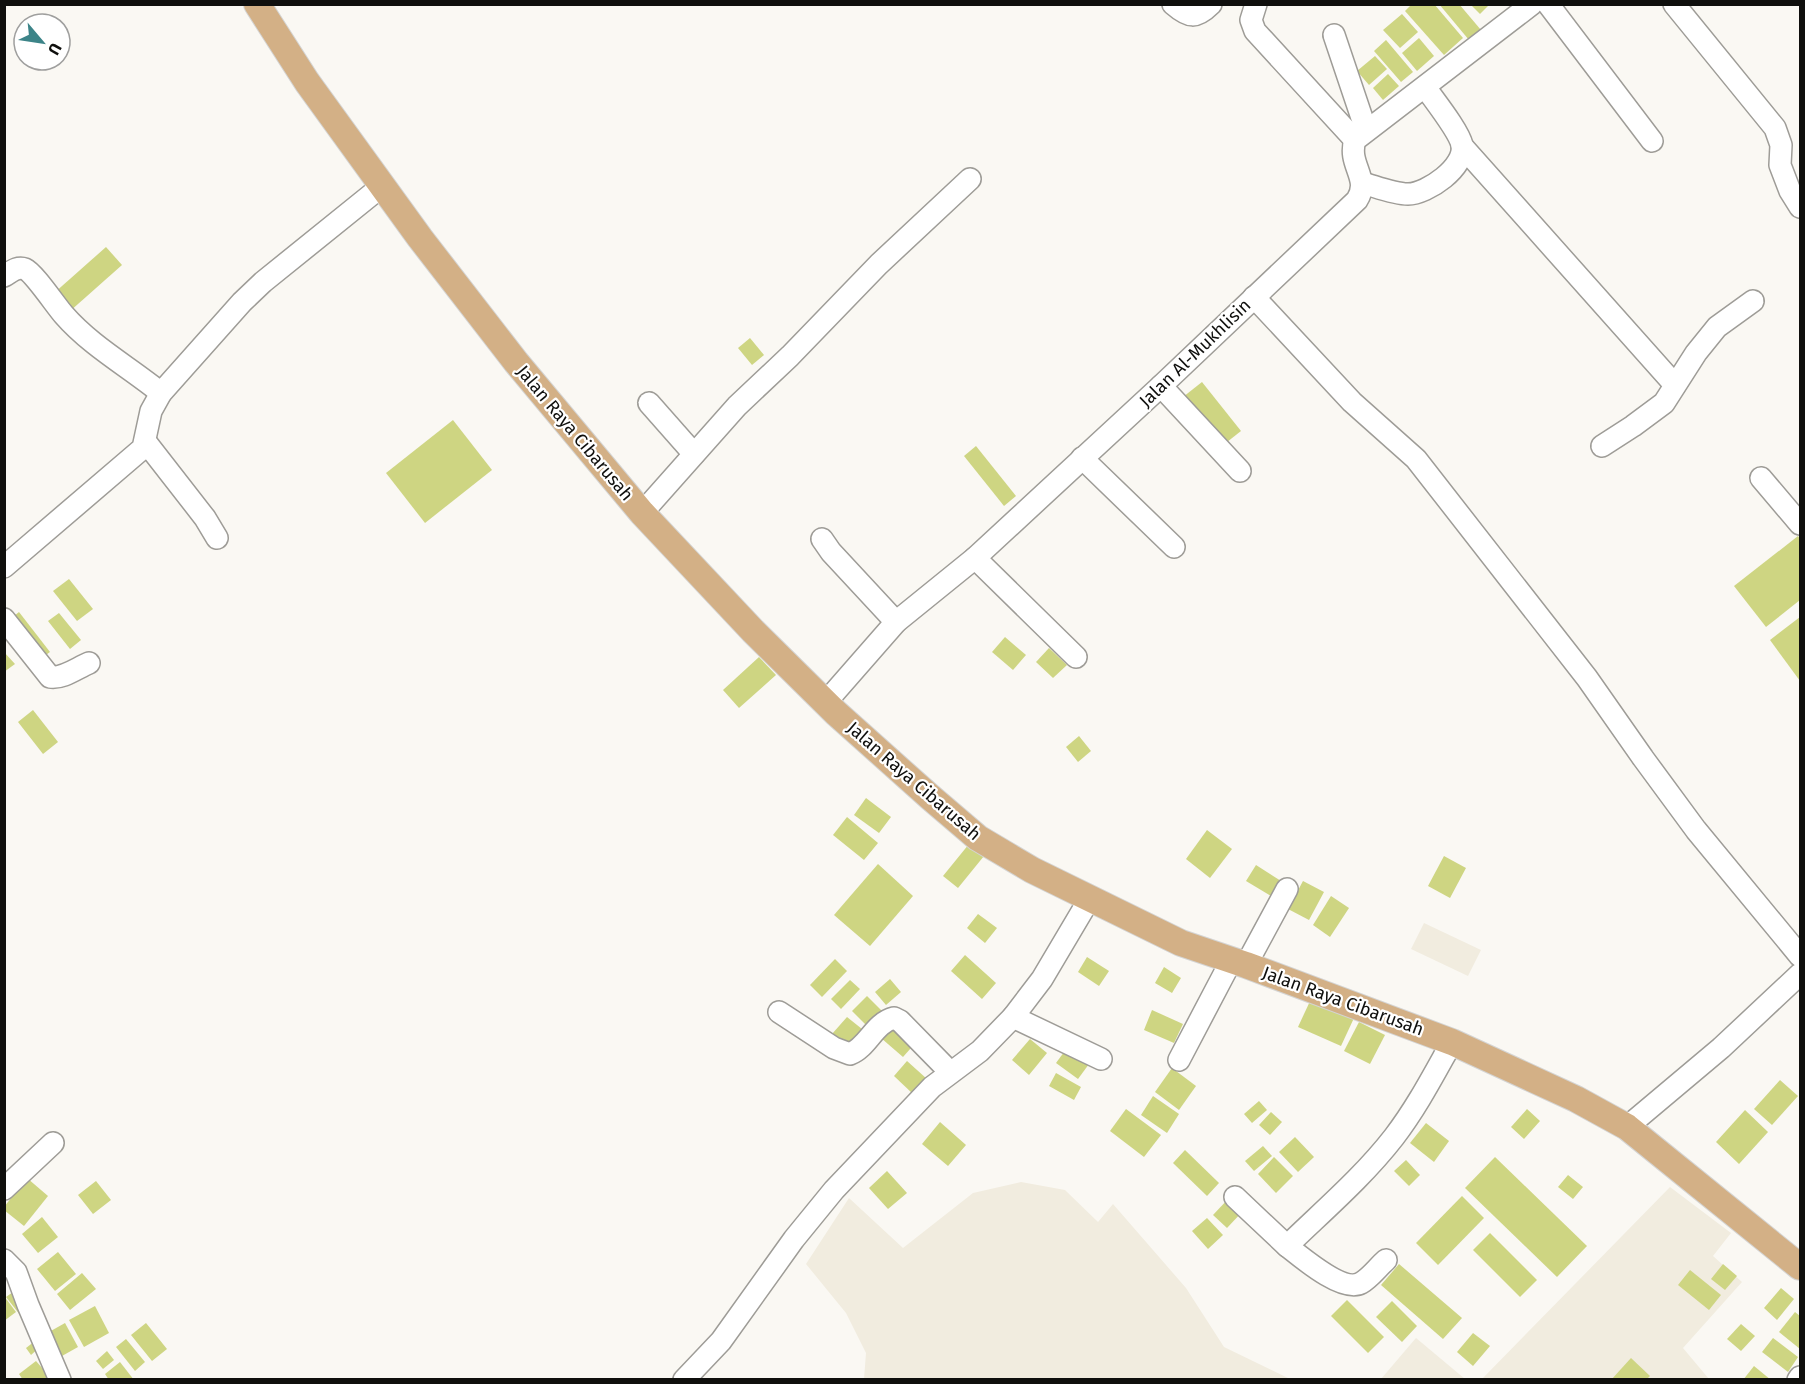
<svg xmlns="http://www.w3.org/2000/svg" width="1805" height="1384" font-family="'Fira Sans',sans-serif">
	<style>
		.built { fill: #f1ecdf }
		.building { fill: #ced582 }
		.lines { fill: none; stroke-linecap: round; stroke-linejoin: round }
		.minor-casing { stroke: #9e9c97; stroke-width: 24 }
		.major-casing { stroke: #d4d4d3; stroke-width: 28 }
		.minor { stroke: #fff; stroke-width: 21 }
		.major { stroke: #d3b086; stroke-width: 26 }
		.labels { text-anchor: middle; stroke-width: 4.5; stroke-linejoin: round; paint-order: stroke }
		.street-label { font-size: 18px; fill: #0f0f0d; stroke: #fff }
	</style>
	<rect width="100%" height="100%" fill="#faf8f3"/>
	<!-- built -->
	<g class="built">
		<polygon points="1424,923 1481,950 1468,976 1411,949"/>
		<polygon points="1021,1182 1065,1190 1098,1222 1113,1204 1186,1288 1224,1347 1290,1379 864,1379 866,1353 846,1313 806,1264 849,1198 903,1248 973,1193"/>
		<polygon points="1670,1187 1731,1233 1713,1256 1742,1282 1683,1348 1709,1379 1481,1380"/>
		<polygon points="1416,1338 1465,1379 1381,1379"/>
	</g>
	<!-- building -->
	<g class="building">
		<polygon points="1412,4 1434,4 1463,38 1444,55 1405,11"/>
		<polygon points="1439,4 1459,4 1481,30 1469,40"/>
		<polygon points="1470,4 1490,4 1480,14"/>
		<polygon points="1402,14 1418,32 1400,48 1383,30"/>
		<polygon points="1419,38 1434,56 1417,71 1402,53"/>
		<polygon points="1386,40 1413,72 1401,82 1374,51"/>
		<polygon points="1375,56 1387,69 1369,85 1357,71"/>
		<polygon points="1388,74 1399,86 1383,100 1373,88"/>
		<polygon points="106,247 122,265 69,312 53,294"/>
		<polygon points="750,338 764,355 752,365 738,348"/>
		<polygon points="1202,382 1241,431 1222,446 1183,397"/>
		<polygon points="453,420 492,470 425,523 386,473"/>
		<polygon points="976,446 1016,496 1004,506 964,456"/>
		<polygon points="1798,536 1800,539 1800,600 1766,627 1734,586"/>
		<polygon points="69,579 93,609 77,621 53,591"/>
		<polygon points="19,612 50,652 39,660 8,621"/>
		<polygon points="59,613 81,640 70,649 48,621"/>
		<polygon points="1800,617 1800,681 1770,640"/>
		<polygon points="1005,637 1026,655 1013,670 992,652"/>
		<polygon points="1049,648 1067,665 1053,678 1036,662"/>
		<polygon points="4,652 15,664 4,672"/>
		<polygon points="759,657 776,675 739,708 723,690"/>
		<polygon points="33,710 58,742 43,754 18,722"/>
		<polygon points="1079,736 1091,751 1078,762 1066,747"/>
		<polygon points="866,798 891,817 879,833 854,815"/>
		<polygon points="847,817 878,843 864,860 833,835"/>
		<polygon points="1207,830 1232,849 1210,878 1186,859"/>
		<polygon points="969,844 984,856 958,888 943,876"/>
		<polygon points="1444,856 1466,868 1450,898 1428,886"/>
		<polygon points="878,864 913,896 870,946 834,915"/>
		<polygon points="1256,865 1281,881 1271,896 1246,881"/>
		<polygon points="1303,881 1324,892 1309,920 1288,909"/>
		<polygon points="1331,896 1349,908 1330,937 1313,925"/>
		<polygon points="978,914 997,928 985,943 967,928"/>
		<polygon points="965,955 996,983 982,999 951,971"/>
		<polygon points="1087,957 1109,971 1099,986 1078,972"/>
		<polygon points="835,959 847,971 822,997 810,985"/>
		<polygon points="1164,967 1181,978 1172,993 1155,983"/>
		<polygon points="890,979 901,992 886,1005 875,992"/>
		<polygon points="850,980 860,989 841,1009 831,999"/>
		<polygon points="867,996 885,1014 870,1029 852,1011"/>
		<polygon points="1311,999 1354,1018 1341,1046 1298,1027"/>
		<polygon points="1152,1010 1183,1024 1174,1043 1144,1030"/>
		<polygon points="847,1017 867,1033 851,1051 832,1034"/>
		<polygon points="895,1021 918,1040 903,1057 881,1038"/>
		<polygon points="1359,1022 1385,1035 1370,1064 1344,1051"/>
		<polygon points="1030,1039 1047,1053 1029,1075 1012,1060"/>
		<polygon points="1067,1048 1089,1064 1078,1079 1056,1063"/>
		<polygon points="907,1061 927,1079 913,1094 894,1076"/>
		<polygon points="1172,1068 1196,1086 1179,1110 1155,1092"/>
		<polygon points="1056,1073 1081,1087 1074,1100 1049,1086"/>
		<polygon points="1780,1080 1798,1096 1772,1125 1754,1109"/>
		<polygon points="1153,1096 1179,1114 1167,1133 1141,1115"/>
		<polygon points="1259,1101 1267,1110 1252,1123 1244,1114"/>
		<polygon points="1126,1109 1161,1135 1144,1157 1110,1131"/>
		<polygon points="1527,1109 1540,1121 1524,1139 1511,1127"/>
		<polygon points="1745,1110 1768,1132 1739,1164 1716,1142"/>
		<polygon points="1271,1112 1282,1122 1270,1135 1259,1125"/>
		<polygon points="940,1122 966,1145 948,1166 922,1144"/>
		<polygon points="1426,1123 1449,1141 1434,1162 1410,1143"/>
		<polygon points="1295,1137 1314,1157 1298,1172 1279,1152"/>
		<polygon points="1263,1146 1272,1156 1254,1171 1245,1161"/>
		<polygon points="1185,1150 1219,1183 1207,1196 1173,1163"/>
		<polygon points="1274,1157 1293,1176 1276,1193 1258,1174"/>
		<polygon points="1495,1157 1587,1246 1557,1277 1465,1188"/>
		<polygon points="1406,1160 1420,1175 1409,1186 1394,1171"/>
		<polygon points="887,1171 907,1193 888,1209 869,1188"/>
		<polygon points="1568,1175 1583,1187 1573,1199 1558,1187"/>
		<polygon points="27,1178 48,1196 24,1226 4,1210 4,1207"/>
		<polygon points="96,1181 111,1200 93,1214 78,1195"/>
		<polygon points="1462,1196 1484,1218 1438,1265 1416,1243"/>
		<polygon points="1229,1198 1243,1211 1227,1228 1213,1215"/>
		<polygon points="42,1217 58,1237 38,1253 22,1234"/>
		<polygon points="1207,1218 1223,1235 1208,1249 1192,1231"/>
		<polygon points="1490,1233 1537,1280 1520,1297 1473,1250"/>
		<polygon points="58,1252 76,1274 55,1291 37,1269"/>
		<polygon points="1399,1264 1462,1318 1443,1339 1381,1285"/>
		<polygon points="1723,1264 1737,1276 1725,1290 1711,1279"/>
		<polygon points="1690,1270 1721,1295 1709,1310 1678,1285"/>
		<polygon points="82,1273 96,1289 70,1310 57,1294"/>
		<polygon points="1781,1288 1794,1299 1777,1320 1764,1308"/>
		<polygon points="13,1292 24,1320 6,1297"/>
		<polygon points="4,1296 16,1312 4,1321"/>
		<polygon points="1347,1300 1384,1337 1368,1353 1331,1316"/>
		<polygon points="1392,1301 1417,1326 1402,1342 1376,1317"/>
		<polygon points="95,1306 109,1333 84,1347 69,1320"/>
		<polygon points="1795,1312 1800,1316 1800,1349 1779,1332"/>
		<polygon points="65,1323 78,1347 62,1356 49,1332"/>
		<polygon points="146,1323 167,1349 152,1361 131,1335"/>
		<polygon points="1741,1324 1755,1336 1741,1351 1727,1339"/>
		<polygon points="1473,1333 1490,1346 1473,1366 1457,1352"/>
		<polygon points="1773,1338 1798,1357 1788,1372 1762,1352"/>
		<polygon points="126,1339 145,1362 135,1371 116,1347"/>
		<polygon points="35,1341 40,1347 31,1355 26,1348"/>
		<polygon points="107,1351 114,1360 103,1369 96,1361"/>
		<polygon points="1631,1358 1650,1376 1646,1380 1611,1380"/>
		<polygon points="36,1361 50,1377 47,1380 23,1380 19,1374"/>
		<polygon points="120,1362 134,1380 109,1380 105,1374"/>
		<polygon points="1754,1366 1771,1380 1743,1380"/>
	</g>
	<g class="lines">
		<!-- minor casing -->
		<g class="minor-casing">
			<g id="minor">
				<path d="M1173,4C1189,18 1196,19 1211,4"/>
				<polyline points="1256,4 1251,20 1255,31 1355,140"/>
				<polyline points="1548,4 1652,141"/>
				<polyline points="1674,4 1775,128 1781,145 1780,165 1790,191 1800,207"/>
				<polyline points="1334,35 1366,130"/>
				<polyline points="1462,146 1675,385"/>
				<path d="M1363,183C1377,187 1394,194 1408,194C1427,194 1466,167 1462,145C1459,131 1434,100 1425,87"/>
				<path d="M4,276C11,272 17,266 25,269C34,273 56,306 64,315C91,346 129,367 161,393"/>
				<polyline points="1254,297 1352,402 1416,459 1587,678 1643,758 1696,830 1800,956"/>
				<polyline points="1161,386 1240,471"/>
				<polyline points="649,403 694,454"/>
				<polyline points="145,441 205,518 217,538"/>
				<polyline points="1602,446 1633,426 1664,403 1696,353 1717,327 1753,301"/>
				<polyline points="1082,458 1174,547"/>
				<polyline points="1761,478 1800,524"/>
				<polyline points="642,513 737,406 790,356 879,264 970,179"/>
				<polyline points="822,539 831,552 896,622"/>
				<polyline points="975,558 1076,657"/>
				<polyline points="4,567 143,448 151,411 161,393 242,302 263,282 382,186"/>
				<path d="M4,619L50,677C63,679 77,668 89,663"/>
				<path d="M826,702L896,622L975,558L1161,386L1357,200C1371,178 1347,165 1355,140L1532,4"/>
				<polyline points="1246,965 1287,889"/>
				<path d="M779,1012L834,1048L850,1054C868,1047 874,1023 894,1018L900,1021L950,1072"/>
				<polyline points="1013,1017 1101,1059"/>
				<polyline points="1179,1060 1231,961"/>
				<polyline points="1627,1127 1721,1048 1800,974"/>
				<polyline points="4,1189 53,1143"/>
				<path d="M1235,1197L1287,1246C1323,1211 1363,1177 1394,1137C1417,1107 1434,1074 1452,1042"/>
				<path d="M1287,1246C1301,1257 1343,1293 1361,1283C1370,1278 1378,1267 1386,1260"/>
				<polyline points="4,1260 16,1272 28,1305 60,1380"/>
				<polyline points="684,1380 721,1341 794,1239 834,1190 932,1087 980,1051 1013,1017 1042,979 1090,898"/>
				<polyline points="1798,1380 1800,1377"/>
			</g>
		</g>
		<!-- major casing -->
		<g class="major-casing">
			<polyline id="major" points="257,4 307,82 420,238 516,362 642,513 753,631 836,713 930,797 978,838 1032,870 1181,943 1246,965 1452,1042 1576,1099 1627,1127 1800,1267"/>
		</g>
		<!-- minor -->
		<use href="#minor" class="minor"/>
		<!-- major -->
		<use href="#major" class="major"/>
	</g>
	<g class="labels">
		<!-- street labels -->
		<g class="street-label">
			<text transform="translate(1195 353) rotate(-44)" y="6">Jalan Al-Mukhlisin</text>
			<text transform="translate(575 433) rotate(50)" y="6">Jalan Raya Cibarusah</text>
			<text transform="translate(914 781) rotate(41)" y="6">Jalan Raya Cibarusah</text>
			<text transform="translate(1343 1001) rotate(20)" y="6">Jalan Raya Cibarusah</text>
		</g>
	</g>
	<!-- border -->
	<rect width="1805" height="1384" fill="none" stroke="#0f0f0d" stroke-width="12"/>
	<!-- north arrow -->
	<g transform="translate(42 42) rotate(119)"><circle r="28" fill="#ffffff" stroke="#9f9f9e" stroke-width="1.5"/>
	<path d="M0-4.5L10 22L0 15L-10 22Z" fill="#3c8488"/>
	<text y="-9" font-size="16" font-weight="bold" text-anchor="middle" fill="#0f0f0d">U</text>
	</g>
</svg>
